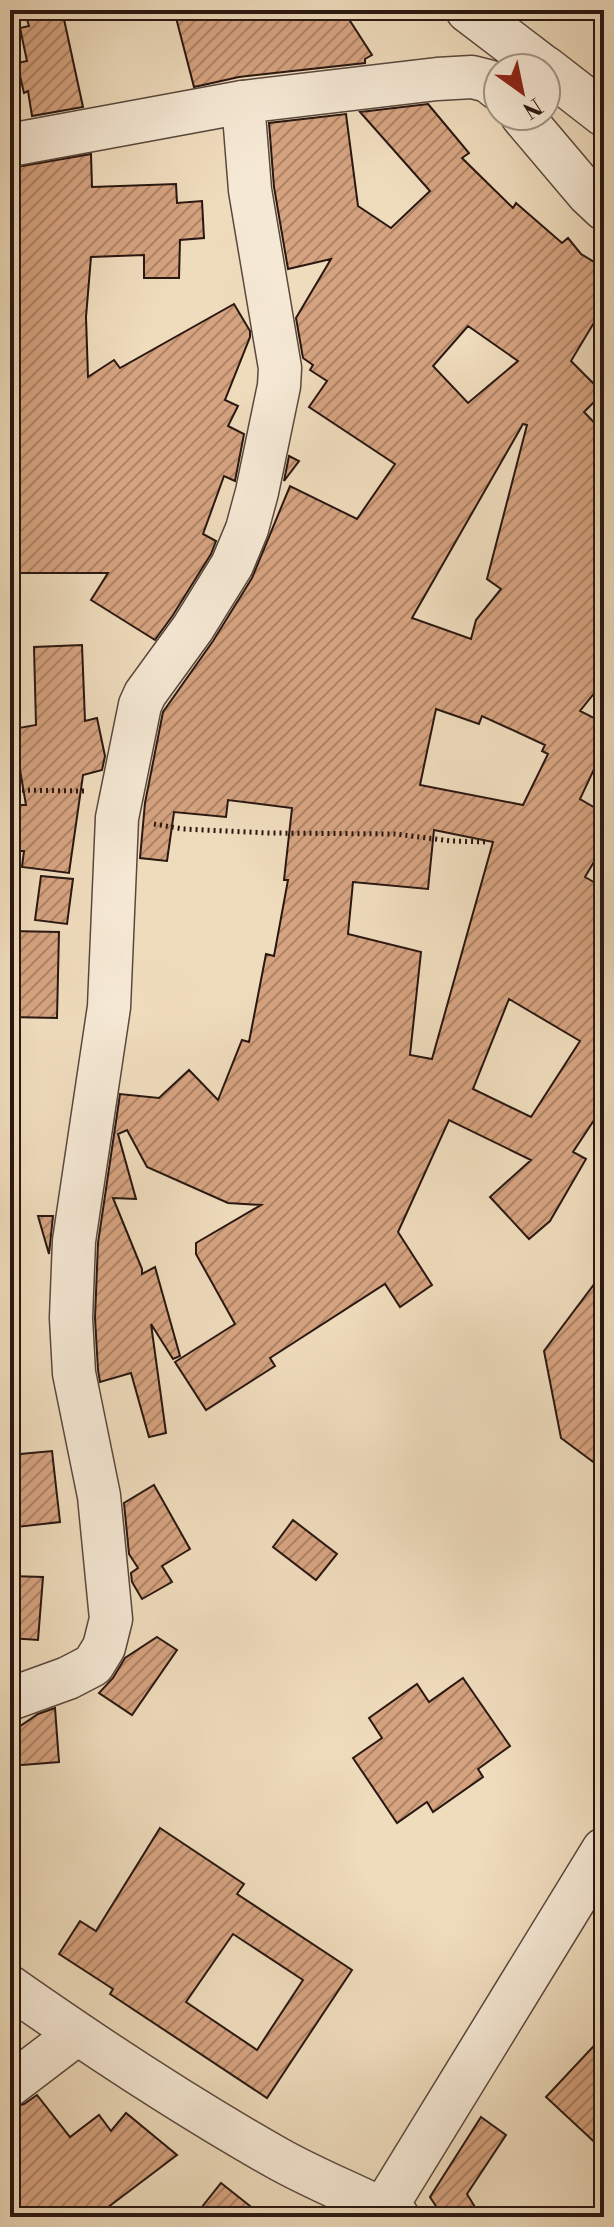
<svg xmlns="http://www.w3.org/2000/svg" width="614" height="2227" font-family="'Libre Bodoni',serif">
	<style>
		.building { fill: url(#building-hatch); stroke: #291711; stroke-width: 2; fill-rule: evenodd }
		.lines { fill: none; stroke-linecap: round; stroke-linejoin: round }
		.minor-casing { stroke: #5a483c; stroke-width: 45 }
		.tertiary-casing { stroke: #5a483c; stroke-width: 47 }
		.path { stroke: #291711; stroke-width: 5; stroke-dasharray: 2 4; stroke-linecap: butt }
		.minor { stroke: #f5e8d4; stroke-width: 42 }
		.tertiary { stroke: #f5e8d4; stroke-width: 44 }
	</style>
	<defs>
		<pattern id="building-hatch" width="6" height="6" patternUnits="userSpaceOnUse" patternTransform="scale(2)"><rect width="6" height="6" fill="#d6a380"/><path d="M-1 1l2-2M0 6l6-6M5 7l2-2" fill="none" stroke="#ae8467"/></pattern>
	</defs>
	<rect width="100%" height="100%" fill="#efdcbd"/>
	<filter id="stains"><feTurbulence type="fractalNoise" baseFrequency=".0025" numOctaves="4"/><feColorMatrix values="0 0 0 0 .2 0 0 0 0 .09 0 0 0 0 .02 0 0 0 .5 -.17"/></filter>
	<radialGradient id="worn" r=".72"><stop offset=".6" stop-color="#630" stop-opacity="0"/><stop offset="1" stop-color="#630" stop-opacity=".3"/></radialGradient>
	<!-- building -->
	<g class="building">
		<polygon points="24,10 62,10 83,107 32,116 28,91 24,93 17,63 27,61 20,28 29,26"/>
		<polygon points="174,10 343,10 372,55 365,59 365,63 239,77 194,87"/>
		<path d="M428,104L469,153L462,158L513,208L516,203L562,243L568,238L581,254L604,268V306L571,361L603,393L584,412L604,433V681L580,711L604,723V748L580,799L604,813V845L585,877L604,888V1105L573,1152L586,1159L550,1221L529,1239L490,1197L531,1160L449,1120L398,1232L432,1285L400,1307L385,1284L270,1358L275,1366L206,1410L175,1362L235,1324L196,1254V1243L261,1205L228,1203L147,1167L127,1130L118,1134L136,1199L113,1198L142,1269V1274L155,1267L180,1356L173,1359L151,1324L166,1433L149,1437L131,1373L100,1382L98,1370L95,1318L98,1243L120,1094L159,1098L189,1070L218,1100L242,1040L249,1042L266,954L274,956L288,880H284L292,808L228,800L226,817L174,812L167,861L140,858L145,803L163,712L213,641L252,578L290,486L357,519L395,464L309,407L327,381L310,370L313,365L303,358L296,318L331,259L288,269L274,187L269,123L346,114L358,206L391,228L430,191L360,112ZM468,326L518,361L468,403L433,366ZM523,424L527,425L487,579L501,589L476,620L471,639L412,618ZM436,709L479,724L482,716L545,745L542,751L548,754L523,805L420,785ZM434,830L493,842L432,1059L410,1055L421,952L348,934L353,882L428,889ZM509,999L580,1041L531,1117L473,1089Z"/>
		<polygon points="91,154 92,187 176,184 177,203 202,201 204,238 180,240 179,278 144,278 144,255 91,257 86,317 88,377 114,360 120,368 234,304 250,331 250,337 225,400 238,406 228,426 244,434 235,481 224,476 203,534 216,541 211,554 173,615 155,640 91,600 108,573 10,573 11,168"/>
		<polygon points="289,456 299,461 284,481"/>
		<polygon points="82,645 85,721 97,718 105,756 102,770 83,775 69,873 22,867 24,851 10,851 10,805 26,805 13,729 36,725 34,647"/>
		<polygon points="41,876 73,879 67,924 35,920"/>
		<polygon points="10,931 59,932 57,1018 10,1017"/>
		<polygon points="38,1216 53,1216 49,1254"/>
		<polygon points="604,1271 604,1470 561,1438 544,1351"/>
		<polygon points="52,1451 60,1522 17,1527 10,1455"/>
		<polygon points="154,1485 190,1549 162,1566 172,1582 142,1599 132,1582 131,1573 138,1568 129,1554 124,1503"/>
		<polygon points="293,1520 337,1554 316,1580 273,1547"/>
		<polygon points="10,1576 43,1577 38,1640 10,1638"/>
		<polygon points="157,1637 177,1650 132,1715 99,1693 113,1678 125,1658"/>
		<polygon points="463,1678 510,1746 478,1769 483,1777 433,1812 427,1802 397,1823 353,1758 382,1738 369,1718 417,1684 429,1702"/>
		<polygon points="55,1708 59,1762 10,1766 10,1733 38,1714"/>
		<path d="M160,1828L244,1884L237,1894L352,1970L267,2098L110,1994L113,1989L59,1954L80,1921L96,1931ZM233,1934L303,1980L257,2050L186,2002Z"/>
		<polygon points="604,2035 604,2151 546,2097"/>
		<polygon points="37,2095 70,2137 99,2115 111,2131 126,2113 177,2155 95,2217 10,2217 10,2108 24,2104"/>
		<polygon points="481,2117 506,2135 467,2194 481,2217 443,2217 430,2197"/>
		<polygon points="221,2183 264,2217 194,2217"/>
	</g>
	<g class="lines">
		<!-- minor casing -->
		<g class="minor-casing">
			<g id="minor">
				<polyline points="522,116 588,194 604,209"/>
				<polyline points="10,145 243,102 437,79 472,77 488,81 498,89"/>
				<polyline points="10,1699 68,1678 93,1665 104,1647 111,1619 99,1496 74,1373 71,1318 74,1241 109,1007 117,818 140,705 145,694 193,628 232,565 247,529 257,492 279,386 280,368 250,190 243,102"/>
				<path d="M10,1987C97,2048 185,2106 277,2158C316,2180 358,2196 398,2217"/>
				<polyline points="10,2085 77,2034"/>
			</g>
		</g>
		<!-- tertiary casing -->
		<g class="tertiary-casing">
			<g id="tertiary">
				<polyline points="468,10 544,68"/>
				<polyline points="546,69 604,114"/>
				<polyline points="379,2217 604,1850"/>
			</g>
		</g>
		<!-- path -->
		<g class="path">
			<polyline points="10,790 85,791"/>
			<polyline points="154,824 183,829 269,833 395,834 451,841 488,842"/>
		</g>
		<!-- minor -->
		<use href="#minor" class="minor"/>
		<!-- tertiary -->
		<use href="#tertiary" class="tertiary"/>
	</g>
	<!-- margin -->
	<rect width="614" height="2227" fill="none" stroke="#efdcbd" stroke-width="40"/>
	<rect x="12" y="12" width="590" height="2203" fill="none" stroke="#291711" stroke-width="4"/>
	<rect x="20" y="20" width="574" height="2187" fill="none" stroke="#291711" stroke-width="2"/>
	<!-- north arrow -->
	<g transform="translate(522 92) rotate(147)"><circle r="38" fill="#f5e8d4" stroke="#a39486" stroke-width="2"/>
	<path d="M0-6L14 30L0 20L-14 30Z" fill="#8f2418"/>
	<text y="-12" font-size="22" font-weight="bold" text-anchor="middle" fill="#291711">N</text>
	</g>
	<rect width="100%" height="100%" filter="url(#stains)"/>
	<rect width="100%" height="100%" fill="url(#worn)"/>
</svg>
